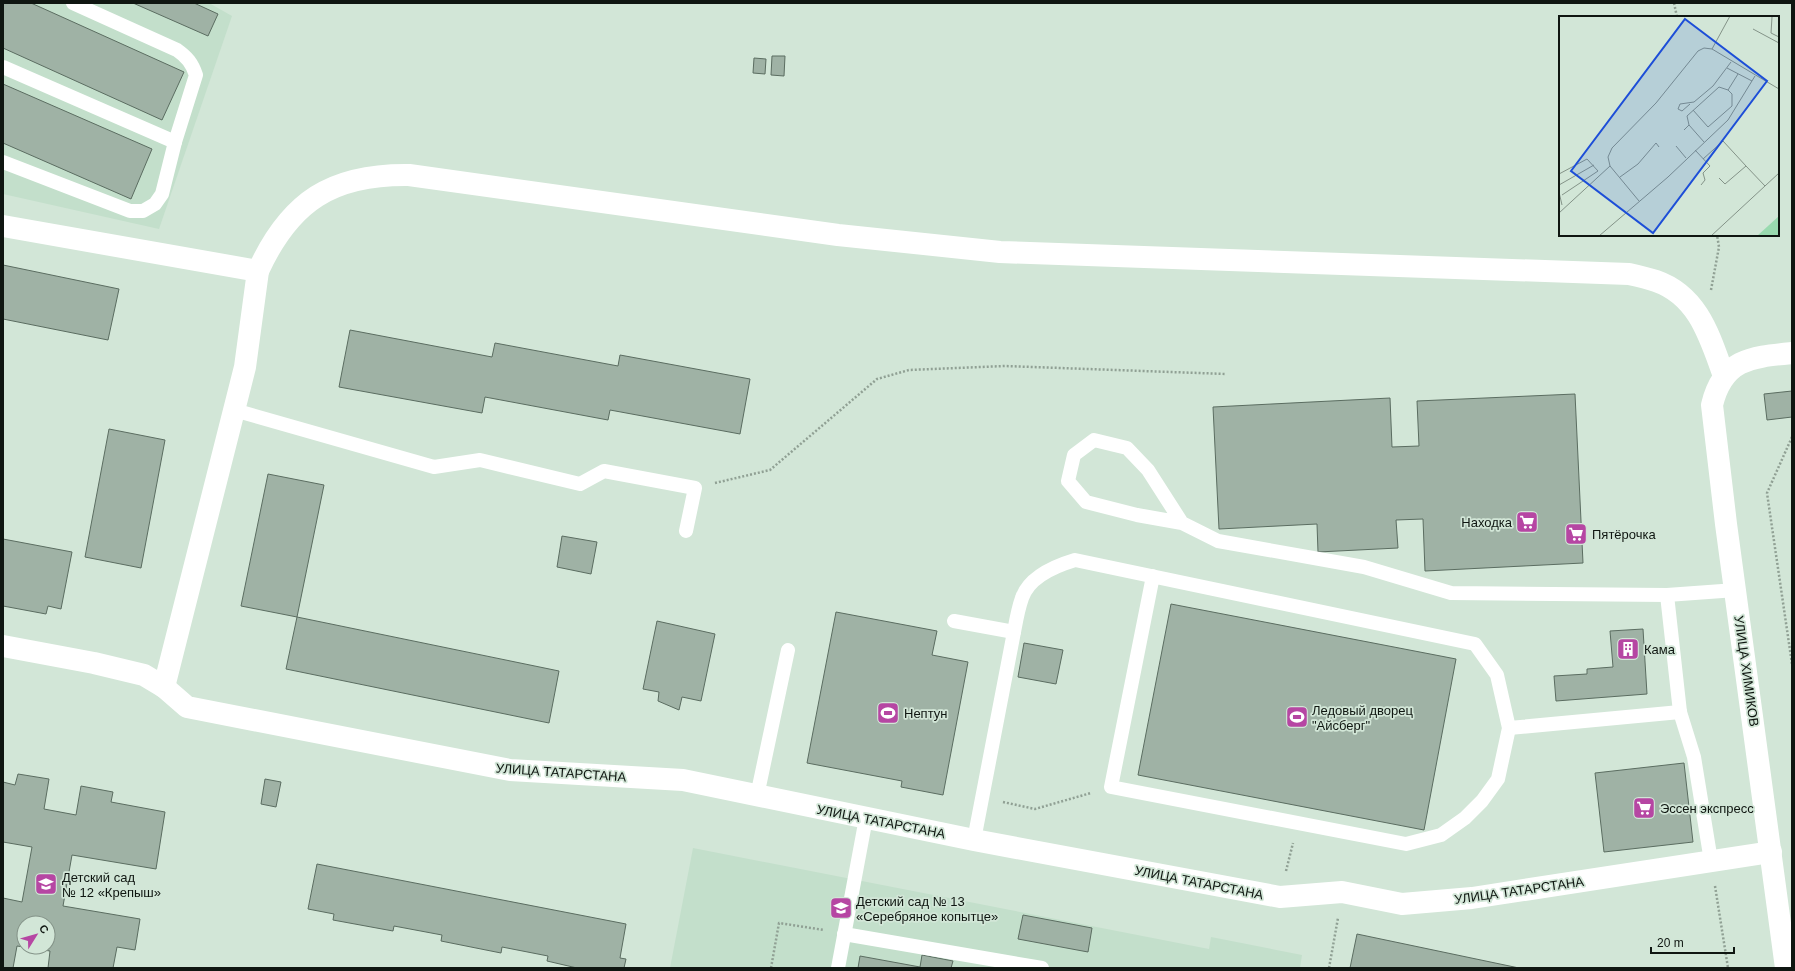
<svg xmlns="http://www.w3.org/2000/svg" width="1795" height="971" font-family="Arial,sans-serif">
	<style>
		.built { fill: #c3dfcb }
		.building { fill: #9fb2a5; stroke: #5b6d61 }
		.lines { fill: none; stroke-linecap: round; stroke-linejoin: round }
		.path { stroke: #90a094; stroke-width: 2.5; stroke-dasharray: 2 2; stroke-linecap: butt }
		.lane { stroke: #fff; stroke-width: 14 }
		.street { stroke: #fff; stroke-width: 22 }
		.secondary { stroke: #fff; stroke-width: 22 }
		.labels { text-anchor: middle; stroke-width: 3.5; stroke-linejoin: round; paint-order: stroke }
		.poi-label { font-size: 13px; fill: #0f1611; stroke: #d2e6d7; text-anchor: start }
		.street-label { font-size: 13px; fill: #0f1611; stroke: #d2e6d7 }
		.inset-road { fill: none; stroke: #849388; stroke-width: 1 }
		.view { fill: #1d4ed8; fill-opacity: 0.15; stroke: #1d4ed8; stroke-width: 2 }
		.inset-edge { fill: none; stroke: #0f1611; stroke-width: 2 }
	</style>
	<rect width="100%" height="100%" fill="#d2e6d7"/>
	<!-- built -->
	<g class="built">
		<polygon points="3,3 209,3 232,16 159,229 3,194"/>
		<polygon points="693,848 1209,949 1211,937 1302,955 1300,968 670,968"/>
	</g>
	<!-- building -->
	<g class="building">
		<polygon points="3,3 31,3 184,72 162,120 3,48"/>
		<polygon points="133,3 194,3 218,14 208,36"/>
		<polygon points="772,56 785,56 784,76 771,75"/>
		<polygon points="754,58 766,59 765,74 753,73"/>
		<polygon points="3,84 152,149 131,199 3,143"/>
		<polygon points="3,265 119,289 108,340 3,319"/>
		<polygon points="350,330 492,357 495,343 618,366 620,355 750,379 740,434 610,410 608,420 485,397 482,413 339,387"/>
		<polygon points="1792,391 1792,417 1767,420 1764,394"/>
		<polygon points="1575,394 1583,563 1425,571 1423,519 1396,520 1398,548 1318,552 1317,524 1219,529 1213,407 1390,398 1392,447 1419,446 1417,401"/>
		<polygon points="109,429 165,440 141,568 85,557"/>
		<polygon points="268,474 324,485 297,617 241,606"/>
		<polygon points="562,536 597,542 591,574 557,567"/>
		<polygon points="3,539 72,552 61,609 48,606 46,614 3,606"/>
		<polygon points="1171,604 1456,659 1424,830 1138,775"/>
		<polygon points="836,612 937,631 932,655 968,662 943,795 901,787 902,781 807,763"/>
		<polygon points="297,617 559,671 549,723 286,669"/>
		<polygon points="657,621 715,634 701,701 682,697 679,710 658,701 659,692 643,689"/>
		<polygon points="1643,629 1647,694 1556,701 1554,676 1587,674 1587,669 1613,667 1610,631"/>
		<polygon points="1024,643 1063,650 1056,684 1018,677"/>
		<polygon points="1684,763 1693,842 1604,852 1595,773"/>
		<polygon points="18,774 49,779 44,809 76,815 81,786 113,792 111,802 165,812 156,869 72,855 63,906 140,919 135,950 117,947 113,968 48,968 50,951 24,947 48,947 48,923 24,923 24,947 17,946 13,968 3,968 3,898 22,902 32,847 3,842 3,782 15,785"/>
		<polygon points="265,779 281,782 276,807 261,804"/>
		<polygon points="317,864 626,924 620,958 626,959 624,968 577,968 547,961 548,956 502,947 501,953 441,941 442,935 394,926 393,931 333,920 334,914 308,909"/>
		<polygon points="1023,915 1092,928 1088,952 1018,939"/>
		<polygon points="1357,934 1519,968 1350,968"/>
		<polygon points="922,955 953,961 951,968 858,968 860,956 920,967"/>
	</g>
	<g class="lines">
		<!-- path -->
		<g class="path">
			<polyline points="1674,3 1677,17"/>
			<polyline points="1711,290 1719,247 1717,235"/>
			<polyline points="1792,437 1767,493 1792,664"/>
			<polyline points="715,483 770,470 877,379 909,370 1005,366 1226,374"/>
			<polyline points="1003,802 1035,809 1091,793"/>
			<polyline points="1286,871 1293,843"/>
			<polyline points="1715,886 1728,968"/>
			<polyline points="771,968 779,923 824,930"/>
			<polyline points="1329,968 1338,918"/>
		</g>
		<!-- lane -->
		<g class="lane">
			<polyline points="3,67 175,142"/>
			<path d="M3,162L130,211H143L155,204L162,194L175,142L196,75C192,63 187,57 177,50L73,3"/>
			<polyline points="234,410 434,467 480,460 580,484 604,471 695,488 686,531"/>
			<polyline points="1182,523 1137,515 1086,502 1068,481 1074,455 1094,440 1127,448 1148,470 1182,523 1218,541 1364,567 1451,593 1667,595 1736,590"/>
			<polyline points="1667,595 1680,712 1694,757 1711,861"/>
			<polyline points="954,621 1014,632 974,840"/>
			<path d="M1014,632C1016,621 1018,609 1022,598C1029,577 1055,566 1075,560L1475,644L1497,675L1509,728L1498,779L1482,801L1465,818L1441,835L1406,844L1111,787L1153,576"/>
			<polyline points="1509,728 1680,712"/>
			<polyline points="757,796 788,650"/>
			<polyline points="844,934 1042,968"/>
			<polyline points="838,968 866,818"/>
		</g>
		<!-- street -->
		<g class="street">
			<polyline points="3,226 258,271 245,367 164,687"/>
			<path d="M258,271C290,201 332,174 409,175L838,235L1000,252L1629,274C1638,276 1647,278 1656,281C1699,296 1710,338 1724,376"/>
			<polyline points="3,646 94,663 144,675 164,687 187,707 510,770 683,780 974,840 1280,897 1342,892 1402,904 1472,898 1771,852"/>
		</g>
		<!-- secondary -->
		<path class="secondary" d="M1786,968L1726,524L1712,405C1723,359 1751,357 1792,353"/>
	</g>
	<!-- icons -->
	<defs>
		<g id="supermarket-square" transform="scale(1.15)"><rect x="-9" y="-9" width="18" height="18" rx="4" fill="#b646a3" stroke="#d2e6d7"/><path d="M-6-5.5h2.5l.6 2H6L4.5 2H-2.5L-4.4-4H-6ZM-1.5 3.2a1.3 1.3 0 1 0 .1 0ZM3 3.2a1.3 1.3 0 1 0 .1 0Z" fill="#fff"/></g>
		<g id="building-square" transform="scale(1.15)"><rect x="-9" y="-9" width="18" height="18" rx="4" fill="#b646a3" stroke="#d2e6d7"/><path d="M-4-6H4V6H1V3H-1V6H-4ZM-2.5-4.3h1.7v1.8h-1.7ZM.8-4.3h1.7v1.8H.8ZM-2.5-1h1.7V.8h-1.7ZM.8-1h1.7V.8H.8Z" fill="#fff"/></g>
		<g id="stadium-square" transform="scale(1.15)"><rect x="-9" y="-9" width="18" height="18" rx="4" fill="#b646a3" stroke="#d2e6d7"/><path d="M0-5a6.5 5 0 1 0 0 10a6.5 5 0 1 0 0-10ZM-3.5-1.8h7v3.6h-7Z" fill="#fff"/></g>
		<g id="school-square" transform="scale(1.15)"><rect x="-9" y="-9" width="18" height="18" rx="4" fill="#b646a3" stroke="#d2e6d7"/><path d="M0-5L7-2L0 1L-7-2ZM-4 1L0 2.5L4 1V4Q0 6-4 4Z" fill="#fff"/></g>
	</defs>
	<g fill-rule="evenodd">
		<use href="#supermarket-square" x="1527" y="522"/>
		<use href="#supermarket-square" x="1576" y="534"/>
		<use href="#building-square" x="1628" y="649"/>
		<use href="#stadium-square" x="888" y="713"/>
		<use href="#stadium-square" x="1297" y="717"/>
		<use href="#supermarket-square" x="1644" y="808"/>
		<use href="#school-square" x="46" y="884"/>
		<use href="#school-square" x="841" y="908"/>
	</g>
	<g class="labels">
		<!-- poi labels -->
		<g class="poi-label">
			<text x="1512" y="527" text-anchor="end">Находка</text>
			<text x="1592" y="539">Пятёрочка</text>
			<text x="1644" y="654">Кама</text>
			<text x="1312" y="715">Ледовый дворец<tspan x="1312" dy="15">"Айсберг"</tspan></text>
			<text x="904" y="718">Нептун</text>
			<text x="1660" y="813">Эссен экспресс</text>
			<text x="62" y="882">Детский сад<tspan x="62" dy="15">№ 12 «Крепыш»</tspan></text>
			<text x="856" y="906">Детский сад № 13<tspan x="856" dy="15">«Серебряное копытце»</tspan></text>
		</g>
		<!-- street labels -->
		<g class="street-label">
			<text transform="translate(1747 671) rotate(82)" y="5">УЛИЦА ХИМИКОВ</text>
			<text transform="translate(561 772) rotate(4)" y="5">УЛИЦА ТАТАРСТАНА</text>
			<text transform="translate(881 821) rotate(11)" y="5">УЛИЦА ТАТАРСТАНА</text>
			<text transform="translate(1199 882) rotate(11)" y="5">УЛИЦА ТАТАРСТАНА</text>
			<text transform="translate(1519 890) rotate(-8)" y="5">УЛИЦА ТАТАРСТАНА</text>
		</g>
	</g>
	<!-- overview -->
	<g transform="translate(1559 16)">
		<rect width="220" height="220" fill="#d2e6d7"/>
		<path d="M220,200V220H198Z" fill="#99daaf"/>
		<path class="inset-road" d="M213,1L212,17L220,21M194,13L220,27M153,33L220,73M153,33L171,0M168,52L193,65M169,74L179,58M131,88L123,95L119,93L121,88L135,86L154,70L172,46M130,109L128,100L160,71L169,74L173,78V90L149,111L134,94M125,114L130,109L145,126M117,130L127,142M136,134L151,150L144,157L146,164L142,169M144,143L164,125L187,150M51,150L49,141L53,132L97,87L139,35L145,32L153,33M0,158L28,143L39,155L3,179M61,161L79,148L97,127L100,131M160,162L166,168L187,150L206,170M0,169L35,149M0,176L3,189M0,197L51,150L80,185M40,220L109,161L169,104L196,60M152,220L220,157"/>
		<path class="view" d="M126,3L208,65L94,217L12,155Z"/>
		<rect width="220" height="220" class="inset-edge"/>
	</g>
	<!-- border -->
	<rect width="1795" height="971" fill="none" stroke="#0f1611" stroke-width="8"/>
	<!-- north arrow -->
	<g transform="translate(36 935) rotate(53)"><circle r="19" fill="#d2e6d7" stroke="#849388"/>
	<path d="M0-3L7 15L0 10L-7 15Z" fill="#b646a3"/>
	<text y="-6" font-size="11" font-weight="bold" text-anchor="middle" fill="#0f1611">С</text>
	</g>
	<!-- scale -->
	<path d="M1651 947v6h83v-6" fill="none" stroke="#0f1611" stroke-width="2"/>
	<text x="1657" y="947" font-size="12" fill="#0f1611" stroke="#d2e6d7" stroke-width="3" paint-order="stroke">20 m</text>
</svg>
